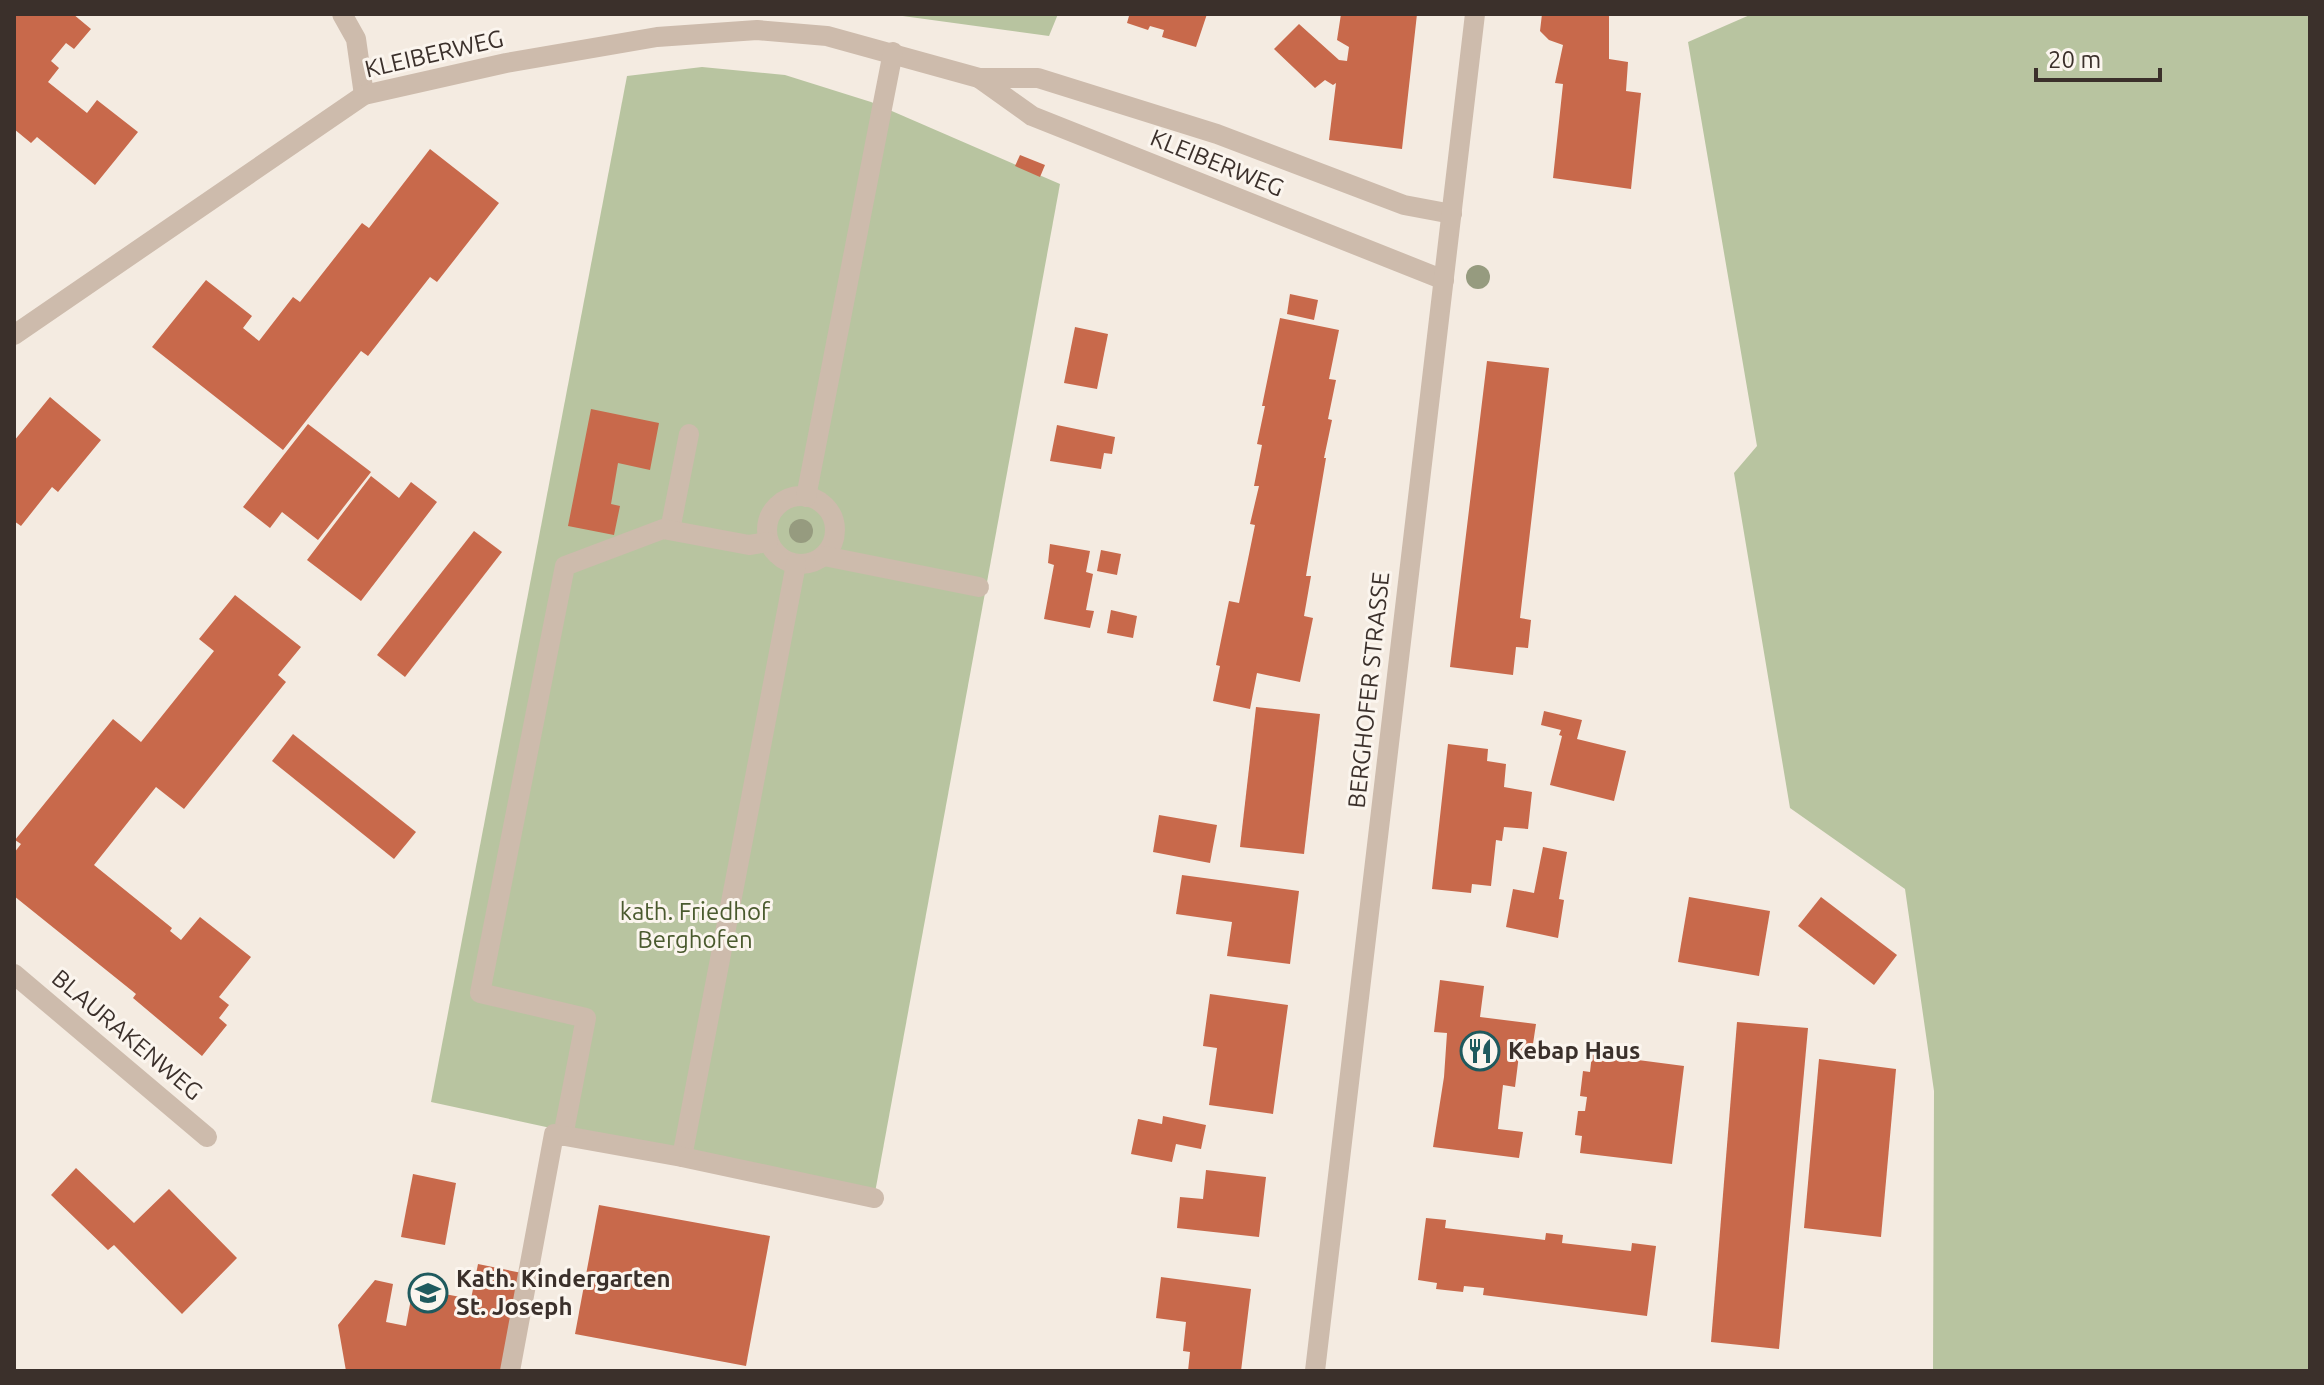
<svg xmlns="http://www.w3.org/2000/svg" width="2324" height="1385" font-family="Ubuntu,sans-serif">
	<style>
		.green { fill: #b8c4a0 }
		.building { fill: #c8694b }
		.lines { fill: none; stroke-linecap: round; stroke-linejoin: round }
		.minor { stroke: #cdbbac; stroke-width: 20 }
		.tree { fill: #969b7f }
		.labels { text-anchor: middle; stroke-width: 6; stroke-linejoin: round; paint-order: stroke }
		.street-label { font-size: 24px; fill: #3b302b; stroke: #fbf5ee }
		.park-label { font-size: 24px; fill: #4a5a2e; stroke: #fbf5ee }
		.poi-label { font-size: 24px; font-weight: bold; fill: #3b302b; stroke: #fbf5ee; text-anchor: start }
	</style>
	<rect width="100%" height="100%" fill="#f4ebe1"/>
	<!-- green -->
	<g class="green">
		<polygon points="888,14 1058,14 1049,36"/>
		<polygon points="1752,14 2310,14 2310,1371 1933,1371 1934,1091 1905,889 1790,808 1734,473 1757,446 1688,42"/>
		<polygon points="702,67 785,75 871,102 1060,184 874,1198 431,1102 627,76"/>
	</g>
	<!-- building -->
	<g class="building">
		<polygon points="16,14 73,14 91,29 74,49 66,43 51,61 59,68 48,82 87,113 97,100 138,132 95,185 37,137 31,143 14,129 14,17"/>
		<polygon points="1123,14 1207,14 1196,47 1162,37 1164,30 1150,26 1148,30 1127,23 1129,16"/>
		<polygon points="1341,14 1417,14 1402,149 1329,140 1336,83 1333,85 1325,80 1315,88 1274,49 1299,24 1339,60 1347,61 1349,47 1337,40"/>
		<polygon points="1542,14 1609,14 1609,59 1628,62 1626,91 1641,93 1631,189 1553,178 1563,84 1555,83 1563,45 1549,40 1540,31"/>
		<polygon points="430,149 499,203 437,282 430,277 368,356 361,351 283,450 152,347 206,280 252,316 243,328 259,341 293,297 300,302 362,223 369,228"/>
		<polygon points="1020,155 1045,165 1040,177 1015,166"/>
		<polygon points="1290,294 1318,300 1314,320 1287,314"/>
		<polygon points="1280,318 1339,330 1329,379 1336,380 1328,419 1332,420 1324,458 1326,458 1306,576 1311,576 1304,616 1313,618 1300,682 1257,673 1250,709 1213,701 1220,666 1216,665 1229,601 1239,603 1255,525 1250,524 1259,486 1254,486 1262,445 1257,444 1265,406 1262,406"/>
		<polygon points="1075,327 1108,334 1097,389 1064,383"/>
		<polygon points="1487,361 1549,368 1520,618 1531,620 1528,648 1516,647 1513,675 1450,667"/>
		<polygon points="50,397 101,440 58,492 52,487 21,526 14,521 14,441"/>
		<polygon points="591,409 659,423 650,470 618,463 611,504 620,506 614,535 568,526"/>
		<polygon points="308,424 371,472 318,540 282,512 270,528 243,507"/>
		<polygon points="1057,425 1115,437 1112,454 1104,453 1101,469 1050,461"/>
		<polygon points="371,476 399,498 411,482 437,502 361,601 307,560"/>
		<polygon points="474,531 502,552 405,677 377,655"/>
		<polygon points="1050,544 1090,551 1086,572 1093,574 1086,610 1094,611 1090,628 1044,619 1054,565 1048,563"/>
		<polygon points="1101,550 1121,554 1117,575 1097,571"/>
		<polygon points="235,595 301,647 278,675 286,682 184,809 156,787 94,865 172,928 170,931 181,940 200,917 251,957 219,997 229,1005 219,1018 227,1025 202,1056 133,998 136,994 14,896 14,853 21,844 15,840 113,719 141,742 214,651 199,639"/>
		<polygon points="1111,610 1137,616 1133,638 1107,633"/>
		<polygon points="1256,707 1320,714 1304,854 1240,847"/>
		<polygon points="1544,711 1582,720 1577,739 1626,751 1614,801 1550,785 1562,736 1559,735 1561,730 1541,725"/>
		<polygon points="293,734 416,832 394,859 272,761"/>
		<polygon points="1448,744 1488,749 1487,761 1506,764 1504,787 1532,792 1528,829 1504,827 1502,841 1496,840 1491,886 1472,884 1471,893 1432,889"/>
		<polygon points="1159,815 1217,825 1210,863 1153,852"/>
		<polygon points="1543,847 1567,852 1559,899 1564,900 1558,938 1506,927 1513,889 1534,893"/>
		<polygon points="1182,875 1299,891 1290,964 1227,956 1232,922 1176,914"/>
		<polygon points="1689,897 1770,911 1759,976 1678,962"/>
		<polygon points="1821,897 1897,955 1874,985 1798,926"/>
		<polygon points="1440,980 1484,986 1480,1017 1536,1024 1531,1057 1519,1055 1515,1087 1503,1085 1498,1129 1523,1132 1519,1158 1433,1147 1444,1077 1447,1033 1434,1032"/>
		<polygon points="1210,994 1288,1005 1273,1114 1209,1105 1217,1048 1203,1046"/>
		<polygon points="1737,1022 1808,1028 1779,1349 1711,1342"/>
		<polygon points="1592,1054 1684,1066 1672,1164 1580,1153 1582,1136 1575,1135 1578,1111 1585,1111 1587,1097 1580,1096 1583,1071 1590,1072"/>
		<polygon points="1819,1059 1896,1069 1881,1237 1804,1228"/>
		<polygon points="1163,1116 1206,1125 1201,1149 1176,1144 1172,1162 1131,1154 1138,1119 1162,1124"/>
		<polygon points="76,1168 134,1223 169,1189 237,1258 182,1314 114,1245 108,1250 51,1195"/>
		<polygon points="1206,1170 1266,1177 1259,1237 1177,1228 1180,1197 1203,1199"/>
		<polygon points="413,1174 456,1183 445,1245 401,1237"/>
		<polygon points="599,1205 770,1236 746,1366 575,1334"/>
		<polygon points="1426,1218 1446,1220 1445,1228 1545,1240 1546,1233 1563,1235 1562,1243 1631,1251 1632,1243 1656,1246 1647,1316 1483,1295 1484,1288 1464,1286 1463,1292 1436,1289 1437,1283 1418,1280"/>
		<polygon points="478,1264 522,1273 503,1371 346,1371 338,1325 375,1280 393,1284 386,1322 406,1326 413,1288 471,1299"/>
		<polygon points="1161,1277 1251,1289 1241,1371 1188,1371 1190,1352 1183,1351 1186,1322 1156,1318"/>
	</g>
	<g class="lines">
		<!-- minor -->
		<g class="minor">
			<polyline points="342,14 356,39 364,95"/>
			<polyline points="979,78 1032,116 1444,280"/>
			<polyline points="14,335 364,95 506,63 657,37 757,30 827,36 979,78 1038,78 1217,134 1404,205 1452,214"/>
			<circle cx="801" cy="530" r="34"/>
			<polyline points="806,497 893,52"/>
			<polyline points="670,530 689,434"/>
			<polyline points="824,556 979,587"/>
			<polyline points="14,974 207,1137"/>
			<polyline points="563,1136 586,1018 480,993 565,566 663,529 749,545 768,542"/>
			<polyline points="682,1157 796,564"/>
			<polyline points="510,1371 554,1134 682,1157 874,1198"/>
			<polyline points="1315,1371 1475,14"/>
		</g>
	</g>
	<!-- trees -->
	<g class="tree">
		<circle cx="1478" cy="277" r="12"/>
		<circle cx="801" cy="531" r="12"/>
	</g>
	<!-- icons -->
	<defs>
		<g id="restaurant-ring" transform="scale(2)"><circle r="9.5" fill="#fbf5ee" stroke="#1f5a5e" stroke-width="1.5"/><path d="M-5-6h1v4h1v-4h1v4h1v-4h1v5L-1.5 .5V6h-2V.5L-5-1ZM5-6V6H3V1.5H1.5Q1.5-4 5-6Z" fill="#1f5a5e"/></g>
		<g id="school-ring" transform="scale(2)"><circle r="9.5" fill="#fbf5ee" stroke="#1f5a5e" stroke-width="1.5"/><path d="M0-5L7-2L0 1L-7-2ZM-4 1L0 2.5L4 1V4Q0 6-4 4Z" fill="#1f5a5e"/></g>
	</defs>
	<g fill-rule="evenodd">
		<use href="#restaurant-ring" x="1480" y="1051"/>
		<use href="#school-ring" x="428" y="1293"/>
	</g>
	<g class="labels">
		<!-- street labels -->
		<g class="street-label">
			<text transform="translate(434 54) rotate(-13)" y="8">KLEIBERWEG</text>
			<text transform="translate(1217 163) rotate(22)" y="8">KLEIBERWEG</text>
			<text transform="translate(1369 690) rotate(-84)" y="8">BERGHOFER STRASSE</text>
			<text transform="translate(127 1035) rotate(40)" y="8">BLAURAKENWEG</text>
		</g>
		<!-- park labels -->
		<g class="park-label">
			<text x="695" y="920">kath. Friedhof<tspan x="695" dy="28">Berghofen</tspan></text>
		</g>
		<!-- poi labels -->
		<g class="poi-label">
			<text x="1508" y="1059">Kebap Haus</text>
			<text x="456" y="1287">Kath. Kindergarten<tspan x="456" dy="28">St. Joseph</tspan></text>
		</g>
	</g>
	<!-- border -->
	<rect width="2324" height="1385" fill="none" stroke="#3b302b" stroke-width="32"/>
	<!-- scale -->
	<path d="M2036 68v12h124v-12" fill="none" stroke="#3b302b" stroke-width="4"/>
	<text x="2048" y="68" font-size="24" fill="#3b302b" stroke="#fbf5ee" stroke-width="6" paint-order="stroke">20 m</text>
</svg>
